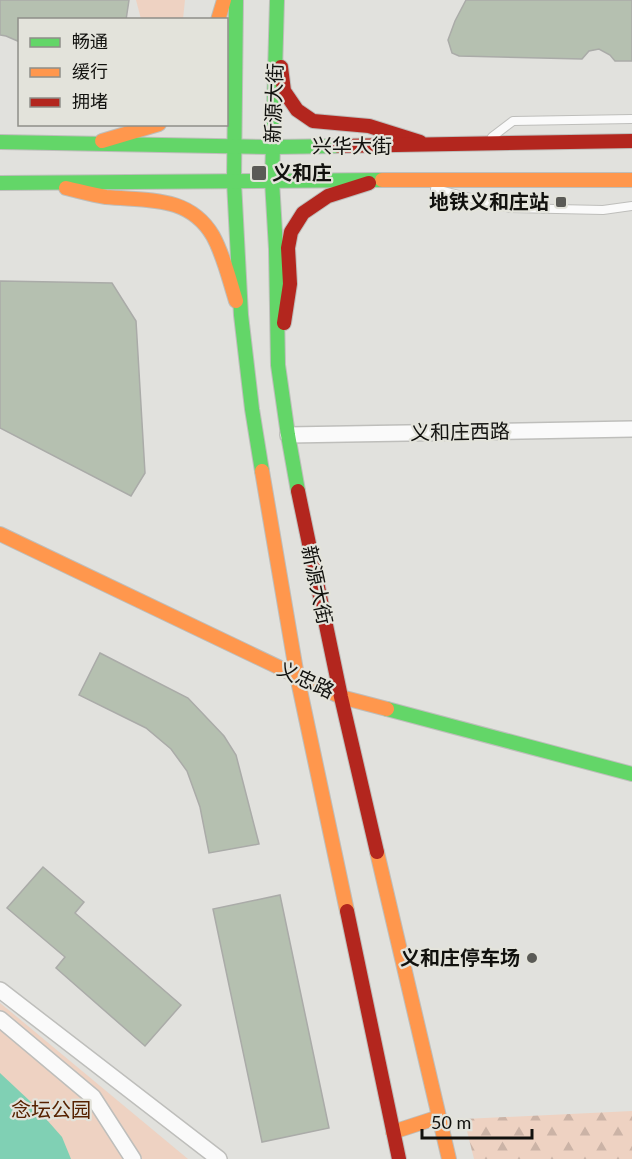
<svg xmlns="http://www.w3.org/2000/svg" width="632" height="1159" font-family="Lato,'Noto Sans SC',sans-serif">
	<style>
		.forest { fill: url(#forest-firs) }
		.green { fill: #eed2c2 }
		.water { fill: #80d0b4 }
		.building { fill: #b5c0b0; stroke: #aaaba8; stroke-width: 1.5 }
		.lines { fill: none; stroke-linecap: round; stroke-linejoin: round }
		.lane-casing { stroke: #bebebb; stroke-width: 10 }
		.street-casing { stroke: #bebebb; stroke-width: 18 }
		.fast-casing { stroke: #bebebb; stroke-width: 16 }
		.slow-casing { stroke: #bebebb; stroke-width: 16 }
		.jam-casing { stroke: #bebebb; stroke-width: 16 }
		.lane { stroke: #fafafa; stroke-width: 8 }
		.street { stroke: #fafafa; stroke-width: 15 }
		.fast { stroke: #63d668; stroke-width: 14 }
		.slow { stroke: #ff974d; stroke-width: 14 }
		.jam { stroke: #b3261e; stroke-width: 14 }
		.poi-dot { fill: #5a5a56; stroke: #e3e3db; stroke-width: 2 }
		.labels { text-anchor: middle; stroke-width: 4.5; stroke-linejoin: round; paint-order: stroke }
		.street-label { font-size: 20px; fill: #11110e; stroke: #e3e3db }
		.poi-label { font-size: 20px; font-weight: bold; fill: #11110e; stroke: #e3e3db; text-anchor: end }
		.park-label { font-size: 20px; fill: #562200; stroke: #e3e3db }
	</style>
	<defs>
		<pattern id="forest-firs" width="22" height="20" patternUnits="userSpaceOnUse" patternTransform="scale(1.5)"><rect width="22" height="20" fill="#eed2c2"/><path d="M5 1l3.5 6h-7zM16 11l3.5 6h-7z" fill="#cbb3a6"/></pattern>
	</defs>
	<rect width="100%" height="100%" fill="#e1e1dd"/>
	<!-- forest -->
	<polygon class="forest" points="632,1111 632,1159 474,1159 464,1119"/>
	<!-- green -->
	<g class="green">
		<polygon points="136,0 185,0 183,19 141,19"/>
		<polygon points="0,1003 11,1012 188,1159 0,1159"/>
	</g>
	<!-- water -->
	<polygon class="water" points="0,1073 32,1103 62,1137 71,1159 0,1159"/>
	<!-- building -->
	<g class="building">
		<polygon points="0,0 129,0 126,20 20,20 20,42 6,36 0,35"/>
		<polygon points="466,0 632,0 632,61 615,61 610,55 599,49 589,51 582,59 459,56 452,53 448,40 455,21"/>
		<polygon points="0,281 112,283 136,321 145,473 131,496 0,428"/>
		<polygon points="100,653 188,698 224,736 236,755 259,844 209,853 200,807 187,771 171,749 146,728 79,695"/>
		<polygon points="43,867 84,902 75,913 181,1005 145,1046 56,968 65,957 7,908"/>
		<polygon points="280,895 329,1128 262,1142 213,909"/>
	</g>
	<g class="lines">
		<!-- lane casing -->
		<g class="lane-casing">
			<g id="lane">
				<polyline points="492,137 513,121 632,119"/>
				<polyline points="435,189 510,208 603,210 632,206"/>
			</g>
		</g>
		<!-- street casing -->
		<g class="street-casing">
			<g id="street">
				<polyline points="288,435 632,429"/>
				<polyline points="0,990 219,1159"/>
				<polyline points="0,1019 93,1097 133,1159"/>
			</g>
		</g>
		<!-- fast casing -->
		<g class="fast-casing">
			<g id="fast">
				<polyline points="236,0 234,182 241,315 252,409 262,471"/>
				<polyline points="277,0 272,181 276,249 278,365 288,435 298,491"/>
				<polyline points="0,142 273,147 339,146"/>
				<polyline points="0,183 382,180"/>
				<polyline points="387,709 632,774"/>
			</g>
		</g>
		<!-- slow casing -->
		<g class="slow-casing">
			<g id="slow">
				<polyline points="218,20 224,0"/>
				<polyline points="102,141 159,124"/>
				<polyline points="382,180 632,180"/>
				<path d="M66,188C79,191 93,195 106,197C147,201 189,195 213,236C224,256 229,279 236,301"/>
				<polyline points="262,471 297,676 347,911"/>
				<polyline points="0,534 341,697 387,709"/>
				<polyline points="377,852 449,1159"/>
				<polyline points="393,1132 439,1117"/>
			</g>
		</g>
		<!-- jam casing -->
		<g class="jam-casing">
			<g id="jam">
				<polyline points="281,67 284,91 297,110 313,121 369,126 420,142"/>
				<polyline points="339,146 632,141"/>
				<polyline points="284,323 290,284 288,248 291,232 303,213 328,196 369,183"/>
				<polyline points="298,491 341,697 377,852"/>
				<polyline points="347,911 399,1159"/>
			</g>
		</g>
		<!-- lane -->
		<use href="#lane" class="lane"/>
		<!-- street -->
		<use href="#street" class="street"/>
		<!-- fast -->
		<use href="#fast" class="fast"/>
		<!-- slow -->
		<use href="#slow" class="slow"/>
		<!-- jam -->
		<use href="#jam" class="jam"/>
	</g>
	<!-- markers -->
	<g class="poi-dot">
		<rect x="251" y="165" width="16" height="16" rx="3"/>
		<rect x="555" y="196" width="12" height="12" rx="3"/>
		<circle cx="532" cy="958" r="6"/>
	</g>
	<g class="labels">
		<!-- street labels -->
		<g class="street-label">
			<text transform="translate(274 103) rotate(-88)" y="7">新源大街</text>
			<text x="352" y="153">兴华大街</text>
			<text transform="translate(460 432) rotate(-1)" y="7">义和庄西路</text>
			<text transform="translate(317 585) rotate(78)" y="7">新源大街</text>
			<text transform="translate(306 680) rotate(25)" y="7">义忠路</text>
		</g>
		<!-- poi labels -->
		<g class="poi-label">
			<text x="272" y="180" text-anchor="start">义和庄</text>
			<text x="549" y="209">地铁义和庄站</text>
			<text x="520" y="965">义和庄停车场</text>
		</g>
		<!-- park labels -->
		<g class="park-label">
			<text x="51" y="1117">念坛公园</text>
		</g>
	</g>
	<!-- legend -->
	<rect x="18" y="18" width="210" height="108" fill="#e3e3db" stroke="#8f8f89" stroke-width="1.5"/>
	<rect x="30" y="38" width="30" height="9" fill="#63d668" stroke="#8f8f89" stroke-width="1.5"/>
	<text x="72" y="48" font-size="18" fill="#11110e">畅通</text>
	<rect x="30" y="68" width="30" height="9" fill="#ff974d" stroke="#8f8f89" stroke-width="1.5"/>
	<text x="72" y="78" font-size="18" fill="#11110e">缓行</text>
	<rect x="30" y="98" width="30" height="9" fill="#b3261e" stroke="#8f8f89" stroke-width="1.5"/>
	<text x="72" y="108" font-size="18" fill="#11110e">拥堵</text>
	<!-- scale -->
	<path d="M422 1129v9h110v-9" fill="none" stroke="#11110e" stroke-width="3"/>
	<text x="431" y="1129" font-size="18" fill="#11110e" stroke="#e3e3db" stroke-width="4.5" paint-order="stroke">50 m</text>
</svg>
